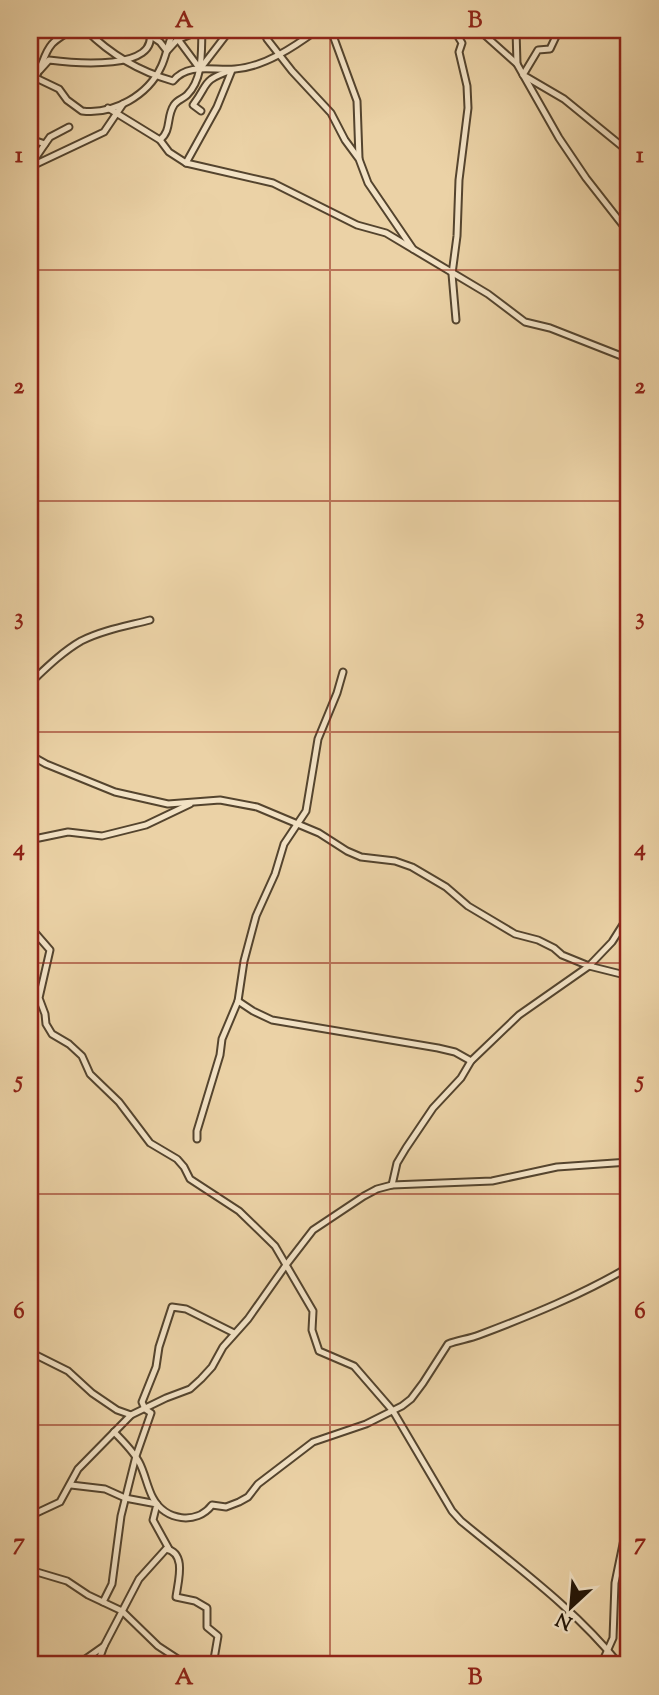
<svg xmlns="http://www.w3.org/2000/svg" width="659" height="1695" font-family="'Sorts Mill Goudy',serif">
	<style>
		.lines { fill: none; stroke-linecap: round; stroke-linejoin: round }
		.street-casing { stroke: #54442e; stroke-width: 9 }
		.street { stroke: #f2e2c5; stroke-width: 5 }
		.grid { fill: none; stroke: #8f2418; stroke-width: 2; stroke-opacity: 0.55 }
		.neatline { fill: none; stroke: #8f2418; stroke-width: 2.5 }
		.grid-label { font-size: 23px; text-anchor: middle; font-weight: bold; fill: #8f2418 }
	</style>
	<rect width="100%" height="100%" fill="#ebd2a6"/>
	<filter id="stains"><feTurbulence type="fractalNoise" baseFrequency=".00286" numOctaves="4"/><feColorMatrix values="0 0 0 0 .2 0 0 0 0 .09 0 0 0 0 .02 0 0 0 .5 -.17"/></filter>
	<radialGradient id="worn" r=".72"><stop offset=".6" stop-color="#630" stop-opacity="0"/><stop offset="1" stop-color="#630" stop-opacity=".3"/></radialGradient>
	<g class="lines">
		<!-- street casing -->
		<g class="street-casing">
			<g id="street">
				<path d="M86,30C110,54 141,72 173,81C188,62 214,71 235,69C264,67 294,47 317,30"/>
				<polyline points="142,30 160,42 167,51 177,40 201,30"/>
				<polyline points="263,30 267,39 292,71 331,113 345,140 359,159 368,183 413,249"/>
				<polyline points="331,30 357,101 359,158"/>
				<polyline points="454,30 462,43 459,52 467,86 468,108 459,180 457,236 452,274 456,320"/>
				<polyline points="479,30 517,64 559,138 586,178 629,233"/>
				<polyline points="516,30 517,64"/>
				<polyline points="559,30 550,49 538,50 523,75 564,99 629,152"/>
				<polyline points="177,38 200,69"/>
				<polyline points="200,69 230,30"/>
				<path d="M40,70L49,60C72,63 162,72 149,30"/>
				<path d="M36,78L59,89L67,100L82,111C114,115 148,95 161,67C167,55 168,40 175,30"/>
				<path d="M30,84C42,73 42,55 52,44C56,39 65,35 70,30"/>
				<polyline points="108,108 160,140 169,152 186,163 273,183 357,225 386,233 488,294 525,322 550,328 629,359"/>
				<polyline points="30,139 45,144 30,166"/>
				<path d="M160,140C172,130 166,117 174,105C177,100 183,99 187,95C204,78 201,51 202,30"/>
				<polyline points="45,144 50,137 69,127"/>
				<path d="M186,163L217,107L232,70C200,81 210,83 193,105L201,111"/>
				<polyline points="30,167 104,132 123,104"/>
				<path d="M30,683C46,668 62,652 81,641C103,630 127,626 150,620"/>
				<polyline points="30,755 46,764 115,792 168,804 220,800 257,807 319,833 347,851 361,857 395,861 412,867 446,887 468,906 515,934 538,940 554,948 562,955 589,966 629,976"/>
				<polyline points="30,838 39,838 68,832 102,836 146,825 190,804"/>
				<path d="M30,927L50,950L39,998L45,1014L46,1024L52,1034L69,1044L82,1056L90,1074L119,1102L150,1143L177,1159L184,1167L190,1179L239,1211L275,1246L313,1311L312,1330L319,1351L354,1366L393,1411L452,1511L461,1521C518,1568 574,1608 620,1665"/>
				<polyline points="238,1001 253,1011 272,1020 438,1048 455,1052 471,1061"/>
				<polyline points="197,1139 197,1131 220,1055 222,1039 238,1001 244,961 256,916 275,874 284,844 306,811 318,739 337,693 343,672"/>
				<polyline points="392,1185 397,1163 406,1148 433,1108 461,1078 471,1061 519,1015 589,966 612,942 629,915"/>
				<polyline points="30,1352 68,1371 92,1393 117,1410 131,1415"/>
				<path d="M114,1432C123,1441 133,1451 139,1462C145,1473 147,1487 153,1498C165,1521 197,1525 212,1505L226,1507L239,1502L248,1497L258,1484L313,1442L366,1424L402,1406L411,1399L423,1383L448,1344C458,1340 469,1339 479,1335C532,1315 581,1295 629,1267"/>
				<polyline points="71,1485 105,1489 125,1498 157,1504 153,1520 169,1549"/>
				<polyline points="30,1516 60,1502 78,1469 131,1415 166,1398 190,1389 201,1379 212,1367 223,1347 248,1319 286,1265 313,1230 364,1196 377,1189 392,1185 492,1181 557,1167 629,1162"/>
				<polyline points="30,1570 67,1581 88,1595 122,1611 158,1646 187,1665"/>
				<polyline points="103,1602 112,1584 121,1516 136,1456 151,1413 145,1409 142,1402 156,1367 159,1347 172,1307 186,1309 234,1333"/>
				<polyline points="77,1665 104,1646"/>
				<path d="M97,1665L104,1646L139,1579L166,1549C187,1553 178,1581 176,1597L195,1601L207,1608V1627L218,1636L213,1665"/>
				<polyline points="601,1665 613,1638 615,1583 629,1515"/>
			</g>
		</g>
		<!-- street -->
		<use href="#street" class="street"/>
	</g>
	<!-- grid -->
	<path class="grid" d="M330,30V1665M30,270H629M30,501H629M30,732H629M30,963H629M30,1194H629M30,1425H629"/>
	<!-- margin -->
	<rect width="659" height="1695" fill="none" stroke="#ebd2a6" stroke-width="77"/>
	<!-- north arrow -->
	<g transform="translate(571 1607) rotate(206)" stroke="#f2e2c5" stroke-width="5" paint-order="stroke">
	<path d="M0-5L12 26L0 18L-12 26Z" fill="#211406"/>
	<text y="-10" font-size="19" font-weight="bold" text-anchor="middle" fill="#211406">N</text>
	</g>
	<rect x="38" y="38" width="582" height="1618" class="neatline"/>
	<g class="grid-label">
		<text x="184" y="27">A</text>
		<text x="475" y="27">B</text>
		<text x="19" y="162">1</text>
		<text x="640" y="162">1</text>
		<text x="19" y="393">2</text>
		<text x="640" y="393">2</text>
		<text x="19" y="624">3</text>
		<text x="640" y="624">3</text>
		<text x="19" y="855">4</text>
		<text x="640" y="855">4</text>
		<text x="19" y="1087">5</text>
		<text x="640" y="1087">5</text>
		<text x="19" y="1318">6</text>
		<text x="640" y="1318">6</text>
		<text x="19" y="1549">7</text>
		<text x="640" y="1549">7</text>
		<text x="184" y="1684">A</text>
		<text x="475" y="1684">B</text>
	</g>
	<rect width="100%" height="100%" filter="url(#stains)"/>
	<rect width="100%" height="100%" fill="url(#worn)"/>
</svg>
